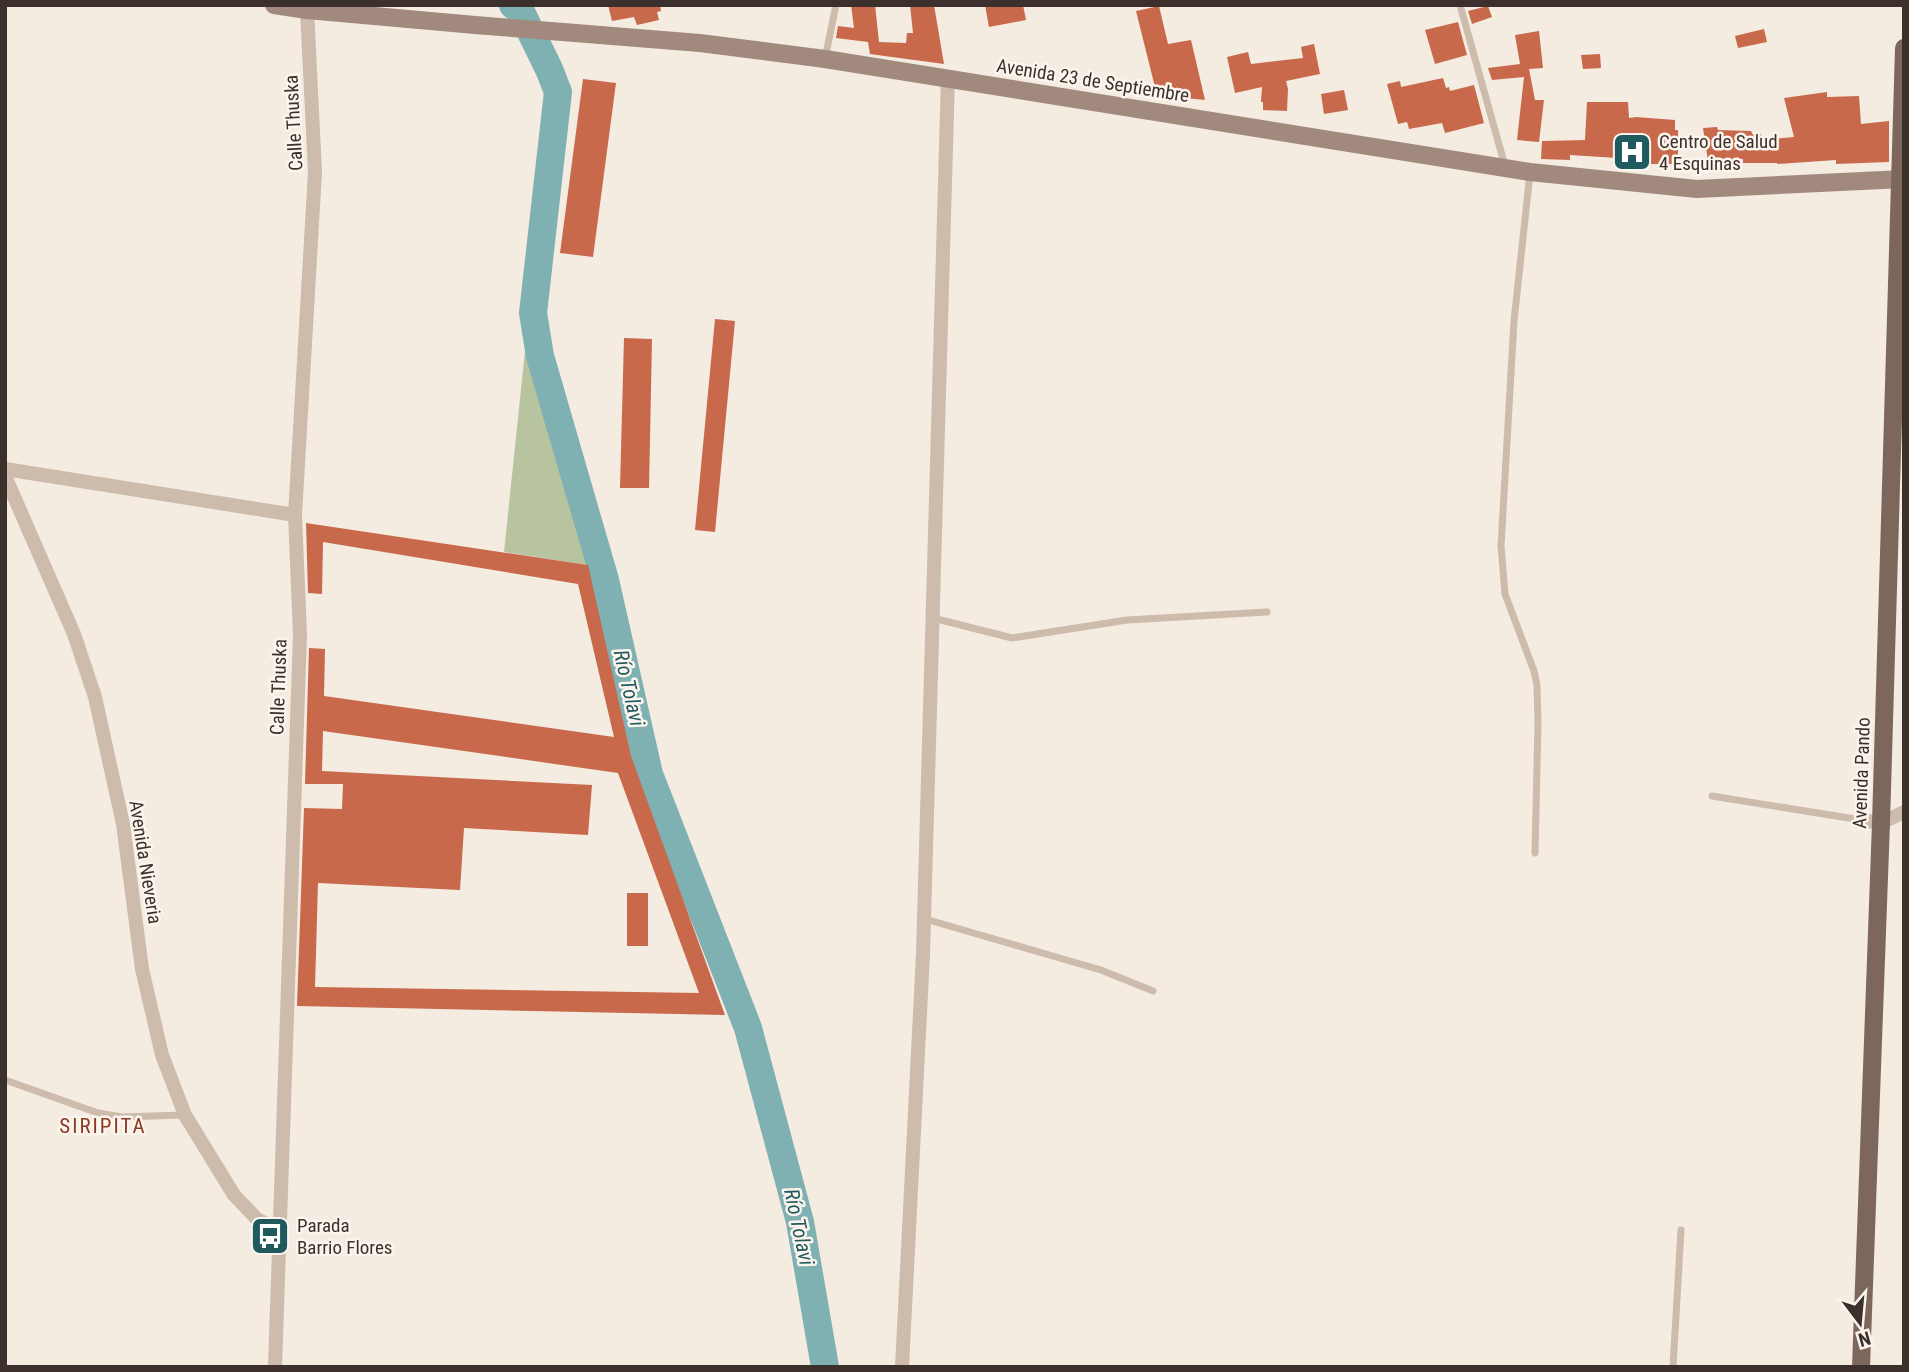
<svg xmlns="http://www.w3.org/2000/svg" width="1909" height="1372" font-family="'Roboto Condensed',sans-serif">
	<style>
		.green { fill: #b8c4a0 }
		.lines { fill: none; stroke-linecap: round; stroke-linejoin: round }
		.river { stroke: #7fb0b2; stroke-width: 28 }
		.building { fill: #c8694b; fill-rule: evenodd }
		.service { stroke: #cdbbac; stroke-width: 7 }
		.minor { stroke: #cdbbac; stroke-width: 14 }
		.secondary { stroke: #a18a7d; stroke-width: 18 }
		.primary { stroke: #7d675c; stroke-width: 18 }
		.labels { text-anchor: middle; stroke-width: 5; stroke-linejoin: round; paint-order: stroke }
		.street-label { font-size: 19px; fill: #3b302b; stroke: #fbf5ee }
		.poi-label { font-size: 19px; fill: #3b302b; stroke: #fbf5ee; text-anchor: start }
		.water-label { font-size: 21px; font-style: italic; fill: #1f5a5e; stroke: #fbf5ee }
		.neighbourhood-label { font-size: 21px; letter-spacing: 2px; fill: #8c3b22; stroke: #fbf5ee }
	</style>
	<rect width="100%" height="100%" fill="#f4ebe1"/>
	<!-- green -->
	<polygon class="green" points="525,351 588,565 504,552"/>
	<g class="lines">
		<!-- river -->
		<polyline class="river" points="513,5 520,10 549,69 558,92 533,313 540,356 605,580 649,774 748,1028 800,1222 825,1367"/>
	</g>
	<!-- building -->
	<g class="building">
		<polygon points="608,5 660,5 661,11 657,12 659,20 637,25 634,17 612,21"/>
		<polygon points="851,5 875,5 879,42 906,43 907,33 913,33 910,5 934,5 944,64 870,54 868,42 836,38 838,26 854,28"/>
		<polygon points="985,5 1023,5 1026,20 989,27"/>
		<polygon points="1159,6 1168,44 1191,40 1205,100 1157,95 1136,11"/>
		<polygon points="1488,6 1492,17 1472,24 1468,11"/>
		<polygon points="1458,22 1467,55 1435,64 1425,30"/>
		<polygon points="1764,29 1767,42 1738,48 1735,36"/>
		<polygon points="1539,31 1543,68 1529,69 1535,100 1544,100 1539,142 1517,140 1524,77 1492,80 1488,68 1520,64 1515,35"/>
		<polygon points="1314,44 1320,74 1286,81 1288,89 1287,111 1263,110 1263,102 1261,102 1262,87 1235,93 1227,57 1248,52 1251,64 1303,58 1301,47"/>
		<polygon points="1600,54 1601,68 1583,69 1581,55"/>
		<polygon points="1443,78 1446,88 1449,87 1450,91 1474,85 1484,123 1445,133 1442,123 1409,129 1407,122 1398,124 1387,84 1400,81 1401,87"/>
		<polygon points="583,79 616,83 593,257 560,253"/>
		<polygon points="1344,90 1348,110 1324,114 1321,94"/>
		<polygon points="1827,92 1827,97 1859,96 1861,124 1889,121 1889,162 1836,164 1836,160 1777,164 1777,163 1743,163 1743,159 1708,161 1703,128 1717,127 1718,130 1751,131 1753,135 1761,134 1762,140 1794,137 1784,98"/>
		<polygon points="1587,102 1628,102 1629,118 1636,117 1675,120 1675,130 1678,130 1678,164 1647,164 1646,166 1617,163 1617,158 1570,155 1570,160 1541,159 1542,141 1585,140"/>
		<polygon points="715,319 735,321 715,532 695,530"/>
		<polygon points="624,338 652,339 649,488 620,488"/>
		<path d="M306,523L588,565L631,756L725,1015L297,1006L304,808L342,809L343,784H305L309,648L325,649L324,696L614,737L578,584L323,542L322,594L308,593ZM323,731L618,773L699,993L315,987L318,883L460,890L464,828L588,835L592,785L322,771Z"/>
		<rect x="627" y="893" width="21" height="53"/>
	</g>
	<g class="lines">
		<!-- service -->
		<g class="service">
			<polyline points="1460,5 1505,166"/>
			<polyline points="825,59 836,5"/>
			<polyline points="1530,173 1514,321 1501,546 1505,594 1534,671 1537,685 1538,723 1535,853"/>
			<polyline points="933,618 1012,638 1127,620 1267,612"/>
			<polyline points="1712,796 1861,820"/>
			<polyline points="925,919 1101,970 1153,991"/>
			<polyline points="5,1080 98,1113 122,1117 184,1115"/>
			<polyline points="1673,1367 1681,1230"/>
		</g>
		<!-- minor -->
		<g class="minor">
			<polyline points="5,469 295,515"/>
			<polyline points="5,476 74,634 95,697 123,824 142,969 162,1055 185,1115 234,1195 257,1219 279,1231"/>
			<polyline points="1861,820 1881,823 1904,812"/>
			<polyline points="275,1367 300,634 295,515 315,172 307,10"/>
			<polyline points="902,1367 923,954 948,77"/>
		</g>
		<!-- secondary -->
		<polyline class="secondary" points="274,5 307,10 475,25 700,43 825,59 1530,172 1697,189 1904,179"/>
		<!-- primary -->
		<polyline class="primary" points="1861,1367 1881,823 1904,48"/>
	</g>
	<!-- icons -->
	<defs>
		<g id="hospital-square" transform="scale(2.0125)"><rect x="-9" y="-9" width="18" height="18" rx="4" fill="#1f5a5e" stroke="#fbf5ee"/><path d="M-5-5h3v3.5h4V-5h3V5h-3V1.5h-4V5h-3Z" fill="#fff"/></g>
		<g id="bus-square" transform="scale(2.0125)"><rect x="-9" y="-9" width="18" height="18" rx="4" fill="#1f5a5e" stroke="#fbf5ee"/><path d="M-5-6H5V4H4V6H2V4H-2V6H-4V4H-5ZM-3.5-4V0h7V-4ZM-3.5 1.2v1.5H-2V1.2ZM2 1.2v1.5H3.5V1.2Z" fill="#fff"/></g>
	</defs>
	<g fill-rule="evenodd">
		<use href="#hospital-square" x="1632" y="152"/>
		<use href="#bus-square" x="270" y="1236"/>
	</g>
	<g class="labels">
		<!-- street labels -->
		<g class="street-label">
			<text transform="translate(1093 80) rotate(9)" y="7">Avenida 23 de Septiembre</text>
			<text transform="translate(293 123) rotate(-93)" y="7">Calle Thuska</text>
			<text transform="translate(278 687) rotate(-88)" y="7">Calle Thuska</text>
			<text transform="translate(1861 773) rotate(-88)" y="7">Avenida Pando</text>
			<text transform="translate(146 862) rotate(81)" y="7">Avenida Nieveria</text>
		</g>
		<!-- poi labels -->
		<g class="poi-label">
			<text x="1659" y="148">Centro de Salud<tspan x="1659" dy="22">4 Esquinas</tspan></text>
			<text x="297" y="1232">Parada<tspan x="297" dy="22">Barrio Flores</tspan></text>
		</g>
		<!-- water labels -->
		<g class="water-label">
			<text transform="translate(629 688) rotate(77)" y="7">Río Tolavi</text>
			<text transform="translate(799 1227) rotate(78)" y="7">Río Tolavi</text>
		</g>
		<!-- neighbourhood labels -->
		<g class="neighbourhood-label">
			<text x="103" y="1133">SIRIPITA</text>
		</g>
	</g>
	<!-- border -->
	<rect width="1909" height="1372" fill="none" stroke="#3b302b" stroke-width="14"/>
	<!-- north arrow -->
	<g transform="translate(1860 1323) rotate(164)" stroke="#fbf5ee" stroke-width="5" paint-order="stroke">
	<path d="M0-5L12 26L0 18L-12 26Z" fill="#3b302b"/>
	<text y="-10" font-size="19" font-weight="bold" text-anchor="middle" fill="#3b302b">N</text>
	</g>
</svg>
